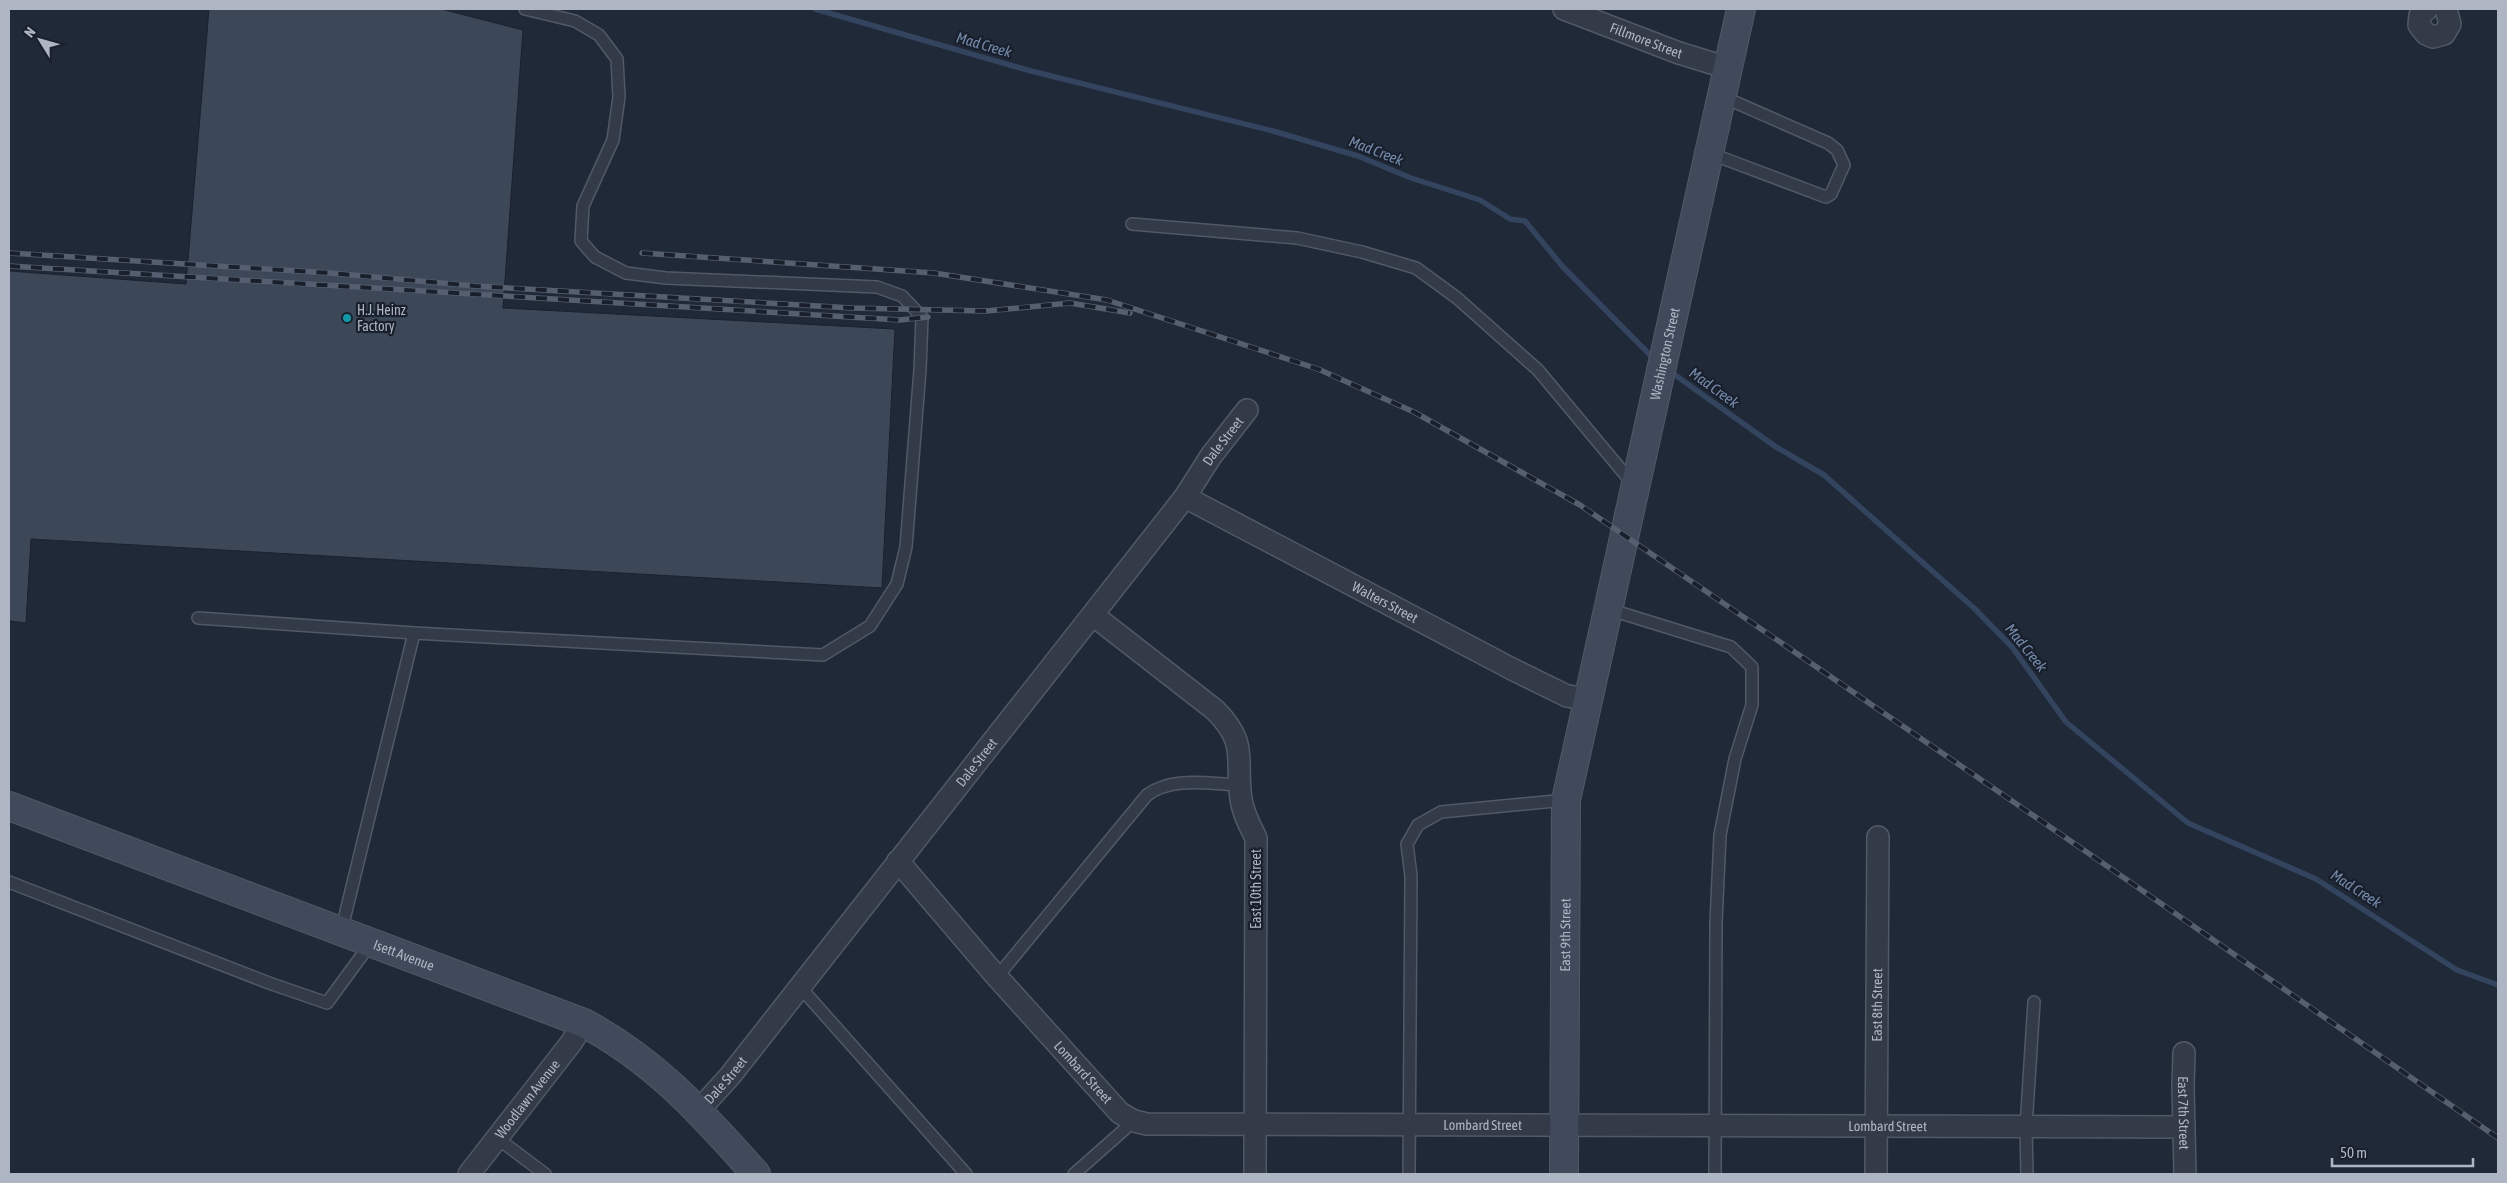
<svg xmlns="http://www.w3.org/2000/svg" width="2507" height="1183" font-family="'Asap Condensed',sans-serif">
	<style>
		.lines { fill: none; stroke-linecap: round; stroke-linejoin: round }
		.stream { stroke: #33445f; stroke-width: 5.5 }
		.building { fill: #3c4757; stroke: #1b222e }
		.service-casing { stroke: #515965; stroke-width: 14 }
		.minor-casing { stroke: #515965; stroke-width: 24 }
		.secondary-casing { stroke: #515965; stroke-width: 30 }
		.service { stroke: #333b48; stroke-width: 11 }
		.minor { stroke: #333b48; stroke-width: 21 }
		.secondary { stroke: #414a5b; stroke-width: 28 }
		.rail-casing { stroke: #555f6f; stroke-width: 5.5 }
		.rail { stroke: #19202c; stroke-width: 4; stroke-dasharray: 11; stroke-linecap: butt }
		.culture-dot { fill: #0f9aa8; stroke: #19202c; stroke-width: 2 }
		.labels { text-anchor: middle; stroke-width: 4.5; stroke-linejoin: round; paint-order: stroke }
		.street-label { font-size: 14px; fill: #aeb6c4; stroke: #19202c }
		.poi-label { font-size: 14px; fill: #aeb6c4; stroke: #19202c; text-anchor: start }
		.water-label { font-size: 15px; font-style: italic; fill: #758cad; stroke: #19202c }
	</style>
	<rect width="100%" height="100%" fill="#202937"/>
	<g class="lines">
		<!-- stream -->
		<g class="stream">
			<polyline points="815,9 1031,71 1273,131 1358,156 1411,178 1480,200 1510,219 1525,221 1563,267 1655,360"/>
			<polyline points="1668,370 1776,447 1824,475 1974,608 2012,647 2066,722 2188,823 2316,879 2457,970 2498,985"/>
		</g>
	</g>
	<!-- building -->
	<polygon class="building" points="209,9 441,9 523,30 503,308 895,329 882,588 31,539 26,623 9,621 9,271 186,284"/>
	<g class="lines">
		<!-- service casing -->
		<g class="service-casing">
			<g id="service">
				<polyline points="1709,153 1826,197 1831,194 1844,165 1837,150 1828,143 1721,96"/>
				<polyline points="1132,224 1297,238 1362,252 1416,268 1457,298 1538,370 1633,484"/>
				<polyline points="1608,609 1731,647 1752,667 1752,705 1735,759 1720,835 1716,923 1715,1174"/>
				<polyline points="198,618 414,633 823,655 870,626 897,584 906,547 920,370 922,317 902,296 877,287 666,278 626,273 595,257 581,241 583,206 613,140 619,97 617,59 599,35 575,21 525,9"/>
				<polyline points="9,882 269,983 327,1003 371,943"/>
				<polyline points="341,932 414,633"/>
				<path d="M997,977L1147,795C1173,776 1209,784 1240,785"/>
				<polyline points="800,987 966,1174"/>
				<polyline points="497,1138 545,1174"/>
				<polyline points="1074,1174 1134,1121"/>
				<polyline points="1409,1174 1411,876 1407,844 1418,825 1441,812 1566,800"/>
				<polyline points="2027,1174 2026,1127 2034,1002"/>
			</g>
		</g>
		<!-- minor casing -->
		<g class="minor-casing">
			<g id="minor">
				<path id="s1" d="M1564,9L1679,53L1728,68"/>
				<polyline points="2427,9 2420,15 2419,25 2426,34 2433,37 2444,34 2450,24 2446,9"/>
				<path id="s2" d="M1185,497L1512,669L1567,696L1588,699"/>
				<path d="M1093,615L1215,710C1249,744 1235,758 1241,799C1243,813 1250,826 1256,838L1255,1174"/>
				<path id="s3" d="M898,861L997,977L1120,1113L1134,1121L1147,1124L2184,1127"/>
				<path id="s4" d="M2184,1053L2183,1086L2185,1174"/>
				<path id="s5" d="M699,1110L730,1076L1185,497L1211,456L1247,410"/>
				<path id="s6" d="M469,1174L571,1043L584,1023"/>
				<path id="s7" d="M1876,1174L1878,837"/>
			</g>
		</g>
		<!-- secondary casing -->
		<g class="secondary-casing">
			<g id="secondary">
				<path id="s8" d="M9,806L584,1023C657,1062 702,1114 756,1174"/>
				<path id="s9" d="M1564,1174L1566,800L1741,9"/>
			</g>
		</g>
		<!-- service -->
		<use href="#service" class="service"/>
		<!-- minor -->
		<use href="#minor" class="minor"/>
		<!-- secondary -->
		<use href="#secondary" class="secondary"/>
		<!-- rail casing -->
		<g class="rail-casing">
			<g id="rail">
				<polyline points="9,253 330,273 475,286 852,308 986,311 1070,303 1130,313"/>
				<polyline points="642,253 934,273 1107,300 1318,369 1414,412 1580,505 2107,866 2498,1138"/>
				<polyline points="9,266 900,320 928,317"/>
			</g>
		</g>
		<!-- rail -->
		<use href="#rail" class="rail"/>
	</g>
	<!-- markers -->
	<circle class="culture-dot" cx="347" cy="318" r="5"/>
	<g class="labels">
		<!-- street labels -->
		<g class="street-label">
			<text dy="5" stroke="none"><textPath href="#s1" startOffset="88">Fillmore Street</textPath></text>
			<text dy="5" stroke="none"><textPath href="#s9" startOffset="831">Washington Street</textPath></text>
			<text dy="5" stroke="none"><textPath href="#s5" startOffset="850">Dale Street</textPath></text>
			<text dy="5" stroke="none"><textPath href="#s2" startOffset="226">Walters Street</textPath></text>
			<text dy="5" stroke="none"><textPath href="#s5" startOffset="445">Dale Street</textPath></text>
			<text transform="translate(1256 889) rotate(-90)" y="5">East 10th Street</text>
			<text dy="5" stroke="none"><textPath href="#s9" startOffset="239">East 9th Street</textPath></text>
			<text dy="5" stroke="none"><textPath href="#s8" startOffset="422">Isett Avenue</textPath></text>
			<text dy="5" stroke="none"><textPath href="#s7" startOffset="169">East 8th Street</textPath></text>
			<text dy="5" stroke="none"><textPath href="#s3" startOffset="281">Lombard Street</textPath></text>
			<text dy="5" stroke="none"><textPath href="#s5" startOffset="40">Dale Street</textPath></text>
			<text dy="5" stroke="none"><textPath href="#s6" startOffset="95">Woodlawn Avenue</textPath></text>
			<text dy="5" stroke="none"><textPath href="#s4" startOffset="60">East 7th Street</textPath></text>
			<text dy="5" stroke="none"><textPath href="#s3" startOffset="701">Lombard Street</textPath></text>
			<text dy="5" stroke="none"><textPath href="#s3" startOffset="1106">Lombard Street</textPath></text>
		</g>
		<!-- poi labels -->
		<g class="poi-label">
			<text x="357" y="315">H.J. Heinz<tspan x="357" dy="16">Factory</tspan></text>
		</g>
		<!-- water labels -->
		<g class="water-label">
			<text transform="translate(984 45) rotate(16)" y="5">Mad Creek</text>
			<text transform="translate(1376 151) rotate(21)" y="5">Mad Creek</text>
			<text transform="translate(1714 388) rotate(36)" y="5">Mad Creek</text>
			<text transform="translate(2026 648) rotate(51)" y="5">Mad Creek</text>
			<text transform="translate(2356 889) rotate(33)" y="5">Mad Creek</text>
		</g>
	</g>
	<!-- border -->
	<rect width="2507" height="1183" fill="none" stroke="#aeb6c4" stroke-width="20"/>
	<!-- north arrow -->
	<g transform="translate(40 40) rotate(307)" stroke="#19202c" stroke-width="4" paint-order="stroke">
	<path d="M0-4L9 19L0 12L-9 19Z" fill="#aeb6c4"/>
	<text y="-8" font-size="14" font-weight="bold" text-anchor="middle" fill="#aeb6c4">N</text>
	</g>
	<!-- scale -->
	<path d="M2332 1158v8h141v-8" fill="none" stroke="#aeb6c4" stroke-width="2.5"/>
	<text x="2340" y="1158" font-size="15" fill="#aeb6c4" stroke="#19202c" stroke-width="4" paint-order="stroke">50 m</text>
</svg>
